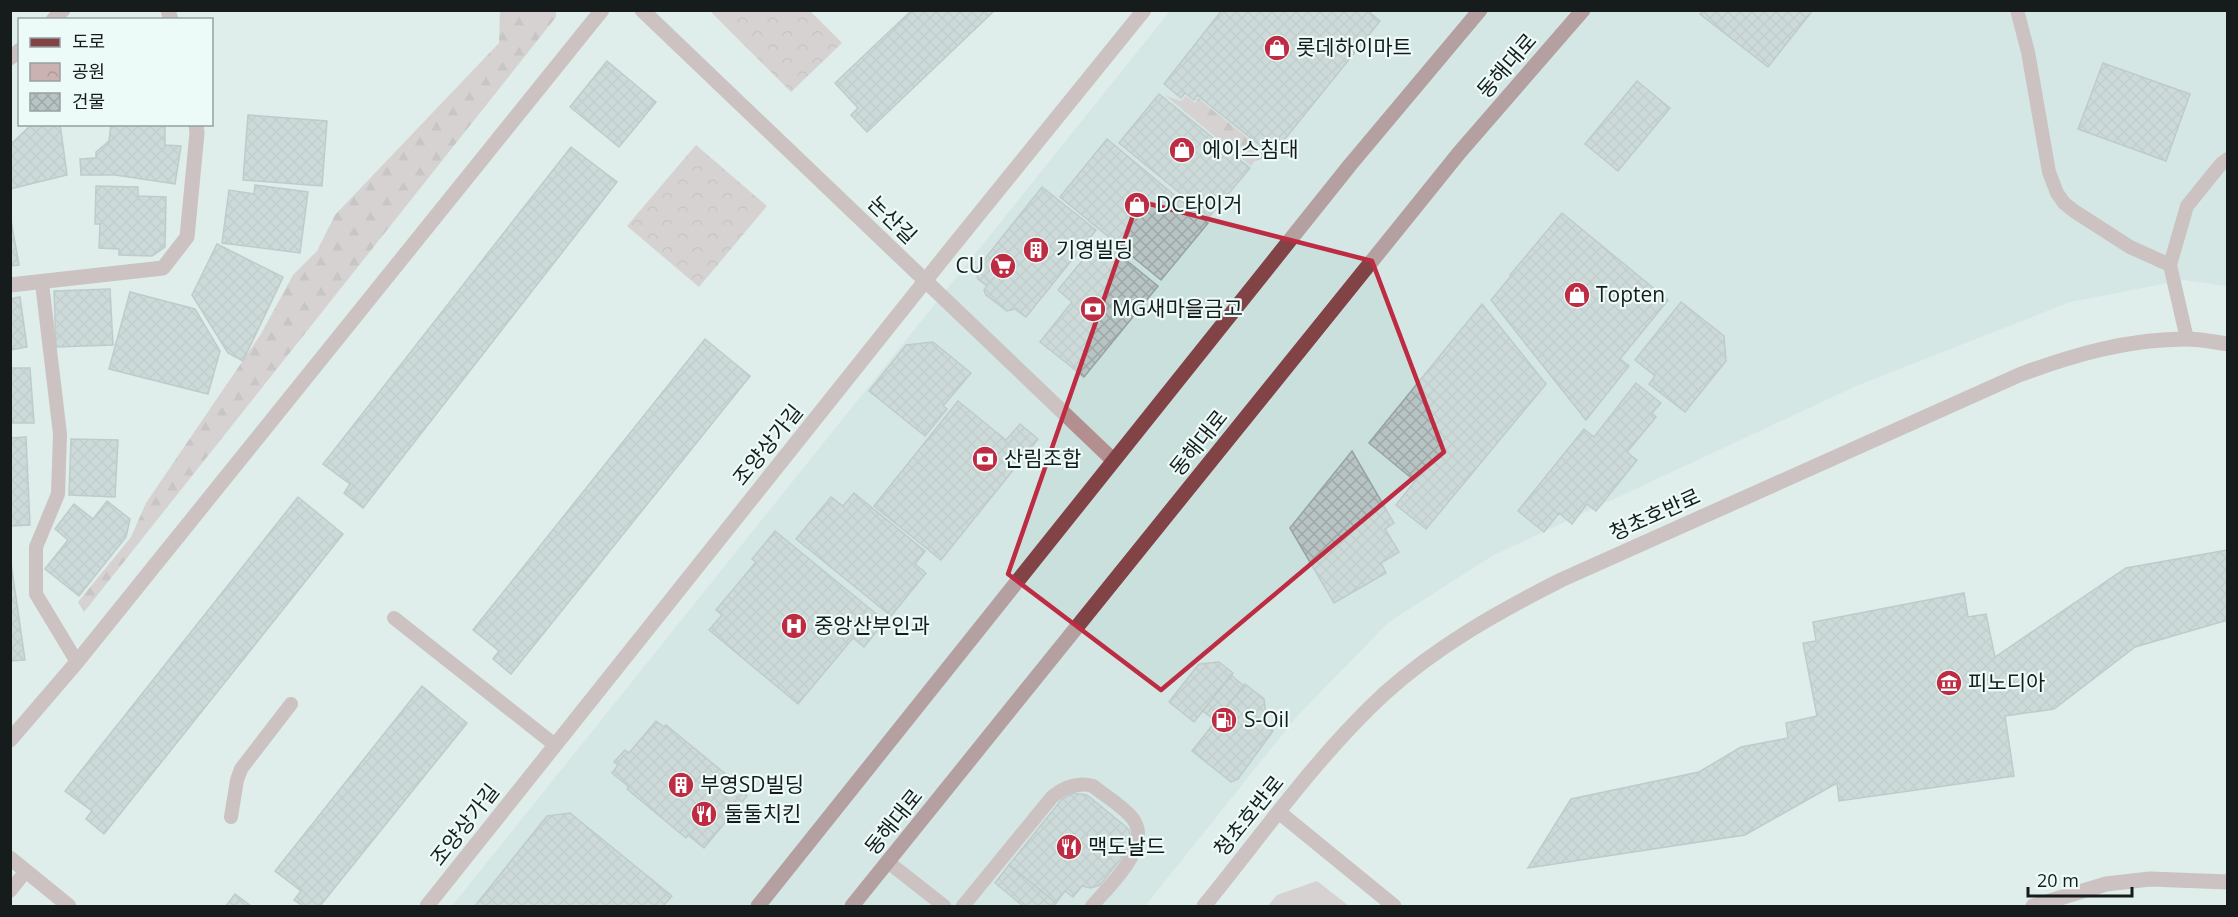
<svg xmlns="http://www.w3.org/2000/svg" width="2238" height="917" font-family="'Open Sans','Noto Sans KR',sans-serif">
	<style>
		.built { fill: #cae0dd }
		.forest { fill: url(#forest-firs) }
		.park { fill: url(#park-crowns) }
		.pitch { fill: #cbb2b2 }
		.building { fill: url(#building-cross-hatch); stroke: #97a3a2; stroke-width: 1.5 }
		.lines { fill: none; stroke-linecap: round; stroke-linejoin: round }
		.service { stroke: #b48f8f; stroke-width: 14 }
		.minor { stroke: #b48f8f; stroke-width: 15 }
		.tertiary { stroke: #b48f8f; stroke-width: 15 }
		.primary { stroke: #814346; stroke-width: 15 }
		.marked { fill: none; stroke: #bd2c42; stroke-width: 4.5; stroke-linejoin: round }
		.labels { text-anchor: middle; stroke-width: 4.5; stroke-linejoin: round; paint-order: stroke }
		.poi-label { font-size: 21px; fill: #161b1b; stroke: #ecfaf8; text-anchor: start }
		.street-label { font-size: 21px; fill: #161b1b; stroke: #ecfaf8 }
	</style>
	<defs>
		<pattern id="forest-firs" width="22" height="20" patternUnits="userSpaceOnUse" patternTransform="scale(1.5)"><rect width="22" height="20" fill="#cbb2b2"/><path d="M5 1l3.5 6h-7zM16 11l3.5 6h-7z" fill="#ae9898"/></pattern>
		<pattern id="park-crowns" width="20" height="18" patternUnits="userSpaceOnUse" patternTransform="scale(1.5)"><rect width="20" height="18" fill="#cbb2b2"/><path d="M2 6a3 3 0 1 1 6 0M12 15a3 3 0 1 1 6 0" fill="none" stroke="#ae9898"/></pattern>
		<pattern id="building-cross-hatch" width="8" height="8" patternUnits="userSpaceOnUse" patternTransform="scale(1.5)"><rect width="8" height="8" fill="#b7c4c3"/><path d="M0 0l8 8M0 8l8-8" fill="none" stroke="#9da8a7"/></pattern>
	</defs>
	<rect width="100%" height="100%" fill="#dfedeb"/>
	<!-- built -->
	<polygon class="built" points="1170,11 2227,11 2227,286 2184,280 2070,302 1856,386 1492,556 1389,622 1298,715 1145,906 452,906"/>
	<!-- forest -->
	<g class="forest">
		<polygon points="500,11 556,11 556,17 84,612 78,602 131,537 146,503 261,334 293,275 317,251 335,215 499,43"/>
		<polygon points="1166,96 1181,101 1186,96 1195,103 1198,98 1270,156 1255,161 1251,166"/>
	</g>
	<!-- park -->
	<g class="park">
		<polygon points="710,11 810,11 842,43 791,92"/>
		<polygon points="696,145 767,206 699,287 627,226"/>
	</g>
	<!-- pitch -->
	<polygon class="pitch" points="1317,881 1349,906 1268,906 1277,895"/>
	<!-- building -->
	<g class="building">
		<polygon points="912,10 995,10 867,132 851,115 858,108 835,83"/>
		<polygon points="1222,10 1367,10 1380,21 1272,155 1197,95 1194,100 1185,93 1181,98 1164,84"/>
		<polygon points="1702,10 1813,10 1768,67 1700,14"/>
		<polygon points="607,61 656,102 619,147 570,107"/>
		<polygon points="2103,63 2190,94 2166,161 2078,129"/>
		<polygon points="1637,81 1670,108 1618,171 1585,144"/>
		<polygon points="1159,94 1250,168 1209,217 1119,143"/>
		<polygon points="248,115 327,121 322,186 243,180"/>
		<polygon points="32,124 60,124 67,175 10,189 10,145"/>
		<polygon points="111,124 165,125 165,145 181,146 175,184 115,175 81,175 80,159 96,158 96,152 109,141"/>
		<polygon points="1107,139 1208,223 1161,280 1060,197"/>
		<polygon points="571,147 617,182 363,508 344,493 350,484 323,464"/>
		<polygon points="255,185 308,192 300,253 222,243 229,190 254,194"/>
		<polygon points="96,186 138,187 138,196 166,197 165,247 152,256 119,255 119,249 99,248 100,224 95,224"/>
		<polygon points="1042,187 1096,230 1026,317 1015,309 1007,311 986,295 984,290 987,286 978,279 976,270"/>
		<polygon points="1562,213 1668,300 1620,359 1629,366 1586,420 1491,300 1511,276 1510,275"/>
		<polygon points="10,215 19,265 10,266"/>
		<polygon points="1100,239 1158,286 1084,377 1040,342 1072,302 1058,290"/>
		<polygon points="217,244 283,277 243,361 228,353 192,295"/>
		<polygon points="110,289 113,345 56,347 54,291"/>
		<polygon points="130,292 195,309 220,351 208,394 109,369"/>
		<polygon points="20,297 27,347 10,350 10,299"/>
		<polygon points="1681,302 1724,336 1726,361 1685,412 1649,384 1655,376 1635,360"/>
		<polygon points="1482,304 1546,384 1426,529 1396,505 1415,481 1369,443"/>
		<polygon points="705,339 750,376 511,674 493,659 499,651 473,630"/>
		<polygon points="933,342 971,373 943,406 947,409 925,436 869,391 906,345"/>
		<polygon points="10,368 30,368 34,423 10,423"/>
		<polygon points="1636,383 1661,403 1652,413 1656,417 1627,452 1637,460 1596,511 1587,504 1572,524 1559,513 1544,532 1518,511 1584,429 1594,437"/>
		<polygon points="958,401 1006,440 1020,424 1038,439 941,560 874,506"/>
		<polygon points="26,437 30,525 10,526 10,438"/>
		<polygon points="71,439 118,440 115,497 69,495"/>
		<polygon points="1352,451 1394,523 1385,529 1399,552 1381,563 1386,573 1334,603 1290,528"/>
		<polygon points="854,493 925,551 915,564 926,573 891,616 796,539 831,497 843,506"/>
		<polygon points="298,497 343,534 104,834 86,819 92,811 65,791"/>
		<polygon points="107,501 130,519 126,537 79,596 45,569 68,540 55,529 74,504 93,519"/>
		<polygon points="775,531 885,621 864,647 853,638 798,704 709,630 722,615 716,610 756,562 752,559"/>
		<polygon points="2228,550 2228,620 2135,647 2054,709 2005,716 2014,776 1839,801 1837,783 1745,835 1528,868 1571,799 1699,772 1741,747 1788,738 1786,723 1817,716 1803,643 1816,641 1813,622 1964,593 1968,617 1986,614 1995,657 2126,568"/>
		<polygon points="10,556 25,660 10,661"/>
		<polygon points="1219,662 1233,673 1194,722 1169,702 1199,664"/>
		<polygon points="1231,675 1244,686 1216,721 1203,711"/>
		<polygon points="1245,684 1264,699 1267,723 1273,731 1238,779 1231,782 1192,751"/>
		<polygon points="422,686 467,723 320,906 303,906 294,900 301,891 275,871"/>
		<polygon points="656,721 664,727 666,725 734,781 732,783 747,796 704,848 688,835 686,838 627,789 629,787 612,773 618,765 614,762 625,750 629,753"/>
		<polygon points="1074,793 1087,795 1125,826 1129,830 1131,841 1130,847 1100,885 1091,888 1082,886 1073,897 1065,891 1056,903 1009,865 1062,799"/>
		<polygon points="570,813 672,896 663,906 475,906 547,816"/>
		<polygon points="1009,865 1056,903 1053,906 1023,906 995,883"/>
		<polygon points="235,894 251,906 226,906"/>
	</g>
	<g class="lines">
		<!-- service -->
		<g class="service">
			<polyline points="2017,10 2028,52 2049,172 2057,193 2064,203 2074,211 2130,247 2170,265"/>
			<polyline points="42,283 60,434 58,494 36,547 36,594 77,662"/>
			<polyline points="2187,339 2170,265 2187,206 2221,164 2228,159"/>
			<polyline points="394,618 555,745"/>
			<polyline points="231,817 237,780 241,769 291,704"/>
			<polyline points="888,862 944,906"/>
			<polyline points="10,891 26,871"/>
			<path d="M963,906L1052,797C1064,787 1078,782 1093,786C1105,796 1123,806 1133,819C1153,846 1108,887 1092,906"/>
		</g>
		<!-- minor -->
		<g class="minor">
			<polyline points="168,10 171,20"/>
			<polyline points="10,285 163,268 187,237 197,133 196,124"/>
			<polyline points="10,740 77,662 602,10"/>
			<polyline points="1280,813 1394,906"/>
			<polyline points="10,858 69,906"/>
			<polyline points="427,906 945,256 1144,10"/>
			<polyline points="2033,906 2106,884 2150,879 2228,882"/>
		</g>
		<!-- tertiary -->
		<g class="tertiary">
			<polyline points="642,10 1113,460"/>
			<polyline points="53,20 63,10"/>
			<polyline points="10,58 20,50"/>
			<path d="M1204,906C1262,835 1316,757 1384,694C1437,646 1498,612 1561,580L2019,375C2073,355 2127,339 2186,339C2200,339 2214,342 2228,344"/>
		</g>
		<!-- primary -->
		<g class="primary">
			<polyline points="758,906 1350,165 1480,10"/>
			<polyline points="852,906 1459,153 1583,10"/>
		</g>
	</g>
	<!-- marked area -->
	<path d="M0 0H2238V917H0ZM1138,201L1372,261L1444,452L1161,690L1008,574Z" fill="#dfedeb" fill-opacity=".55" fill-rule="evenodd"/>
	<path class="marked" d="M1138,201L1372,261L1444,452L1161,690L1008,574Z"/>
	<!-- icons -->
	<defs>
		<g id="shop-disc" transform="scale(1.35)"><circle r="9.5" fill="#bd2c42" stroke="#ecfaf8"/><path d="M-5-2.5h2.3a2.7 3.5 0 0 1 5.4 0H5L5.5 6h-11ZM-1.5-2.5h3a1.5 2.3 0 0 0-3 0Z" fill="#fff"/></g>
		<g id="building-disc" transform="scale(1.35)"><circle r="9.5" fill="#bd2c42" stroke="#ecfaf8"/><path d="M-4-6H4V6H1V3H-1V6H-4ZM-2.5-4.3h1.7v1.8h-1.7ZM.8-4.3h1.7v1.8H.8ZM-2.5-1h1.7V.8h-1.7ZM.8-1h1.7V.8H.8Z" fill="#fff"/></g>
		<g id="supermarket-disc" transform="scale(1.35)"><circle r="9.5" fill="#bd2c42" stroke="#ecfaf8"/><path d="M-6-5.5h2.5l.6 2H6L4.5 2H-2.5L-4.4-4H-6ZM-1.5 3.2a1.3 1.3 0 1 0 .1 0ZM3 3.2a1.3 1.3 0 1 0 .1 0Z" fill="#fff"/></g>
		<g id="bank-disc" transform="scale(1.35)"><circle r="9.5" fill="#bd2c42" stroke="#ecfaf8"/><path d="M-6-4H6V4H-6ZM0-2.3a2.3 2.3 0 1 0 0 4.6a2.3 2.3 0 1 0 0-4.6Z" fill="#fff"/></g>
		<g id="hospital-disc" transform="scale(1.35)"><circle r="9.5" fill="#bd2c42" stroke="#ecfaf8"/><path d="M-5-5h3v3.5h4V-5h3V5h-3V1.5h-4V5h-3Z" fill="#fff"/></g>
		<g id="museum-disc" transform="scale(1.35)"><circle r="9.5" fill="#bd2c42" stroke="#ecfaf8"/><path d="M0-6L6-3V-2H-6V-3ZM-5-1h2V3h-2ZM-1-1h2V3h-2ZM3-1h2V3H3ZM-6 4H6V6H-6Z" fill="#fff"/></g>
		<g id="fuel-disc" transform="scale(1.35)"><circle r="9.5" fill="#bd2c42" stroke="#ecfaf8"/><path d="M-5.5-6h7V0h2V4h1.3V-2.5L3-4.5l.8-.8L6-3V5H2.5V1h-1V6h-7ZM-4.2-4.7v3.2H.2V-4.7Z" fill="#fff"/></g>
		<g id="restaurant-disc" transform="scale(1.35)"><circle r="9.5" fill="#bd2c42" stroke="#ecfaf8"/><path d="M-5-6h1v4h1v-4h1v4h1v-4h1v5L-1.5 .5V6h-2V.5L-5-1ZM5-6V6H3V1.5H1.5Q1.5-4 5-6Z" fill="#fff"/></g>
	</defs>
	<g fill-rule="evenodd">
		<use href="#shop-disc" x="1277" y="48"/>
		<use href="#shop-disc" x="1182" y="150"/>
		<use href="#shop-disc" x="1137" y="205"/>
		<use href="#building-disc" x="1036" y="250"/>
		<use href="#supermarket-disc" x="1003" y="266"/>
		<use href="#shop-disc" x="1577" y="295"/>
		<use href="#bank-disc" x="1093" y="309"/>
		<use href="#bank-disc" x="985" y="459"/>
		<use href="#hospital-disc" x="794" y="626"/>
		<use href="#museum-disc" x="1949" y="683"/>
		<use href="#fuel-disc" x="1224" y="720"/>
		<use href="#building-disc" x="681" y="785"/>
		<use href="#restaurant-disc" x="704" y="814"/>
		<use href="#restaurant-disc" x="1069" y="847"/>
	</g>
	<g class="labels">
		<!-- poi labels -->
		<g class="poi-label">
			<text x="1296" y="55">롯데하이마트</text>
			<text x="1202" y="157">에이스침대</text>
			<text x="1156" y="212">DC타이거</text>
			<text x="1056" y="257">기영빌딩</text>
			<text x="984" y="273" text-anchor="end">CU</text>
			<text x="1596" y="302">Topten</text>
			<text x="1112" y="316">MG새마을금고</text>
			<text x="1004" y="466">산림조합</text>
			<text x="814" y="633">중앙산부인과</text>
			<text x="1968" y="690">피노디아</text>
			<text x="1244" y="727">S-Oil</text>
			<text x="700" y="792">부영SD빌딩</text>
			<text x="724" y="821">둘둘치킨</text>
			<text x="1088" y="854">맥도날드</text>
		</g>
		<!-- street labels -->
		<g class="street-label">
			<text transform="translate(1507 66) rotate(-49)" y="7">동해대로</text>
			<text transform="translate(892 220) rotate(44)" y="7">논산길</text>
			<text transform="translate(1199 443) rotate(-51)" y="7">동해대로</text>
			<text transform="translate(768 445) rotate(-51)" y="7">조양상가길</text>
			<text transform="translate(1655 515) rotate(-24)" y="7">청초호반로</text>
			<text transform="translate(1249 816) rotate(-51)" y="7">청초호반로</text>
			<text transform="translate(894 822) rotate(-51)" y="7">동해대로</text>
			<text transform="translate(465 825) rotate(-52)" y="7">조양상가길</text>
		</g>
	</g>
	<!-- border -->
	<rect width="2238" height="917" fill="none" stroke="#161b1b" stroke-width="24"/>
	<!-- legend -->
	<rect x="18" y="18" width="195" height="108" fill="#ecfaf8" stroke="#96a1a0" stroke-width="1.5"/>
	<rect x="30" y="38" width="30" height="9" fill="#814346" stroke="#96a1a0" stroke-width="1.5"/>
	<text x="72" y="48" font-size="18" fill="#161b1b">도로</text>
	<rect x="30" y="63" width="30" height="18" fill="url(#park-crowns)" stroke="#96a1a0" stroke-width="1.5"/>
	<text x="72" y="78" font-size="18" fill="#161b1b">공원</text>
	<rect x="30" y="93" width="30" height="18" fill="url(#building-cross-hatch)" stroke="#96a1a0" stroke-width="1.5"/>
	<text x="72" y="108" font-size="18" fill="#161b1b">건물</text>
	<!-- scale -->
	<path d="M2028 887v9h104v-9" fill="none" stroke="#161b1b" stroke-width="3"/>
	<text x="2037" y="887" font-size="18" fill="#161b1b" stroke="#ecfaf8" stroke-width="4.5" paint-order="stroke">20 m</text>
</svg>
